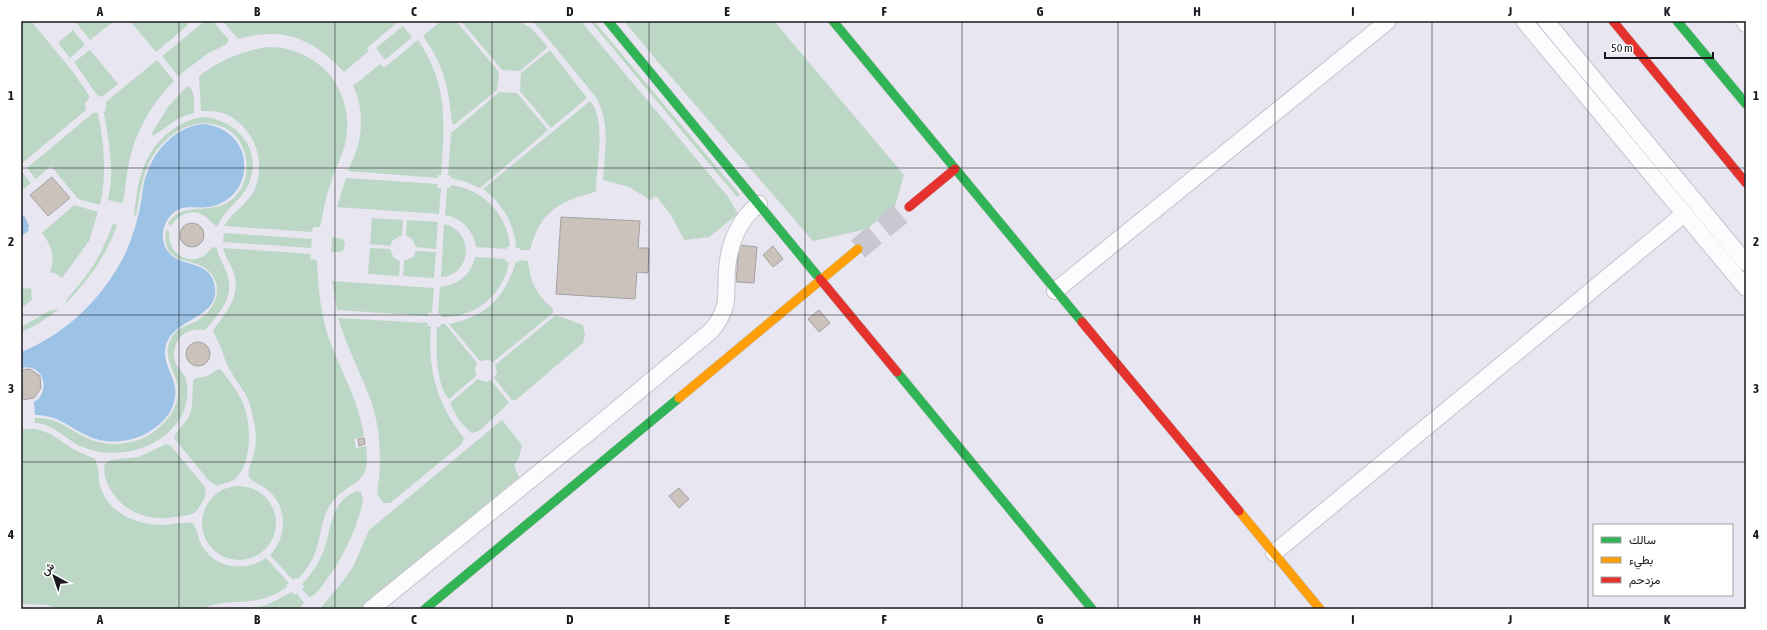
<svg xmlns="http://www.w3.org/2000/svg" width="1767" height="630" font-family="'Asap Condensed',Vazirmatn,sans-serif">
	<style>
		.green { fill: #bcd7c5 }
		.water { fill: #9cc2e6 }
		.building { fill: #cbc2bc; stroke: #a4a1a3 }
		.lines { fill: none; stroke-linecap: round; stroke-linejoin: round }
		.secondary-tunnel { stroke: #c9c7d0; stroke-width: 22; stroke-dasharray: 22 11; stroke-linecap: butt }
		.street-casing { stroke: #c5c4cc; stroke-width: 18 }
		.fast-casing { stroke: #c5c4cc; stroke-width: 10 }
		.slow-casing { stroke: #c5c4cc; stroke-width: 10 }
		.jam-casing { stroke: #c5c4cc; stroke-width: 10 }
		.street { stroke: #fcfbfd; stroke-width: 16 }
		.fast { stroke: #30b455; stroke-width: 9 }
		.slow { stroke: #ff9f0a; stroke-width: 9 }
		.jam { stroke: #e5322d; stroke-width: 9 }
		.grid { fill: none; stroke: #18181e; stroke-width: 1; stroke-opacity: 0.55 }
		.neatline { fill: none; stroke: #18181e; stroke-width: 1.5 }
		.grid-label { font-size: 13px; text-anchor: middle; font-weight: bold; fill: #18181e }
	</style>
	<rect width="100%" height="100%" fill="#e8e6f0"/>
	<!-- green -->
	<g class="green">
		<polygon points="21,21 31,21 73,72 90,97 85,103 86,110 21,164"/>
		<polygon points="75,21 114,21 90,40"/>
		<polygon points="130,21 185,21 188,25 156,52"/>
		<polygon points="205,21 213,21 228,39 227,44 207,54 178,76 162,56"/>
		<path d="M223,21H399L367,48L369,51L344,72C312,38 284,26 238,39Z"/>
		<path d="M441,21H456L499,72L497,90L454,125L452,124C449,89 444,65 423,36Z"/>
		<polygon points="461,21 518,21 531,28 548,47 520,71 502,70"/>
		<path d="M532,21H581L729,198L738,214L709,237L684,240L671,215L656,196L650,200L629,187L603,180C605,151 611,121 595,96L540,29Z"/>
		<polygon points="590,21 594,21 740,195 737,197"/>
		<polygon points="624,21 774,21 904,175 895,206 867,229 813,241 659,63"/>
		<polygon points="403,26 412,37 385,60 376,48"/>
		<polygon points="73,30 85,45 70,58 58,43"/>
		<path d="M418,40C448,84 445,125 441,175H438V178L348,171C351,163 356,154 358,145C363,128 362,102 353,86L380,64L384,68Z"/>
		<path d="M269,47C289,47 307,54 322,67C345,87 353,122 343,151C339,163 333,174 330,185C325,199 323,213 320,227H313L312,232L224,226C232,212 248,204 255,189C266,162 255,129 228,115C220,111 210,111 201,111L199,76C220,60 243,50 269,47Z"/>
		<polygon points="90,50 118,84 102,97 97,95 74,62"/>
		<polygon points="550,50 587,98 551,128 520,91 521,73"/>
		<path d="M157,60L174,81C152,103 135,132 129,163C126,177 125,190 123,203L108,200C115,170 109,143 104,113L106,109V102Z"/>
		<path d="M187,86C196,89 194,104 194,113L179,118L153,136L152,133L168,107Z"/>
		<polygon points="499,92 517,93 548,130 480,188 466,182 451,178 451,176 448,175 451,133"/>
		<path d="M590,101C607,120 596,167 596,191C589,195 582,195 575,198C547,209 538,222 530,250H520V248H516C515,224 502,203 483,189Z"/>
		<path d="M93,113H98C104,144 107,174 100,205L78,199L51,166L36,179L27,168Z"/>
		<path d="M204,117C239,120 265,153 247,187C239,203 225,208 218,226C212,225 211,220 206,217C193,207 178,214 171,226L168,224C185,195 221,224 242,187C247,177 248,165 245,154C242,141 233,130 220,126C190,115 160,138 148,165C141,181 139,199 136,216L134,215C136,201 137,186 142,172C151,144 174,121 204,117Z"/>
		<polygon points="22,172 31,183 21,191 21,173"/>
		<polygon points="346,178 438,184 437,188 441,188 439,214 337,207"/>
		<path d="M451,185C483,189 508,215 510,247H507L506,249L476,247C473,230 462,218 445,215L447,188H450Z"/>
		<path d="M74,205L98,212L89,241L62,278L55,273H50C55,256 52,246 42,233Z"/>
		<polygon points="372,218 403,220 402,235 393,240 390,246 370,244"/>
		<polygon points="407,220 438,222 436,249 416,247 412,239 406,235"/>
		<path d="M113,224L117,225C106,256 88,281 65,304C70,293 78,287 85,277C98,261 106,242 113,224Z"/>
		<path d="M444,224C475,231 472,275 441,277Z"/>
		<path d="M166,230L169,231C166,257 198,271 212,247L217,248C218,257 223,263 226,271C236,295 221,311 207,328L205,330C198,330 193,329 187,332C176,337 171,353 176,364C179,369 184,373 186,379C189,393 187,408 179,420C158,451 114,461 80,446C64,438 54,424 35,423V418C53,417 64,425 79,434C100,447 128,447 149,435C169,422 185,401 175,377C170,363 163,351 172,337C177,328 186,326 195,322C208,315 221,299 216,283C206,250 160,274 166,230Z"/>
		<polygon points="224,233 312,239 311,248 223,242"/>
		<polygon points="332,237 342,239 345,242 344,249 341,252 331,252"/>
		<path d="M223,248L311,254L310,259L317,260C318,284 320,309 327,333C339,369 359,399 364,437L354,439L356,448L366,446C372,490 348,477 329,507C323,516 322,528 319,539C316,554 309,568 298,579L296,578L293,580L270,555C287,537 288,508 269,491C263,485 254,484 249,477C247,469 252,462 254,454C258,439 255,424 251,409C248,394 238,384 231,372C225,363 224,355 220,346C218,340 214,336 213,330C227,312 242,295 233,271C230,263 225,257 223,248Z"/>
		<polygon points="370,248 390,249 394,258 400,261 399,276 368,274"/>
		<polygon points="416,251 436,252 434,278 403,276 404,261 413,257"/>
		<path d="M475,257L506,259L505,261L509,262C504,294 474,319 441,317V314H438L440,287C457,286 472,274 475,257Z"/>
		<path d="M519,260L528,261C530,282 537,296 553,309V313L493,362L488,360L480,361L449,324C486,317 505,297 516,262H519Z"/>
		<polygon points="332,281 434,288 432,313 428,313 428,316 337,310"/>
		<polygon points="31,288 32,300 21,308 21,289"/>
		<polygon points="59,309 38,324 21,332 21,327 49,311"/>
		<polygon points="556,315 583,325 585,335 583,343 516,400 512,400 494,378 497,373 495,365"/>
		<path d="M338,318L428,323L427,326H431C427,368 437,405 464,438L461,445L390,503H383L377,494C382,465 381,432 372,404C362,375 347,348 338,318Z"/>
		<path d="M441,324H445L477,363L475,368L476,376L449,399C436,386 436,348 437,331V327H440Z"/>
		<path d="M217,370L219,369L222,371C228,379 235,388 240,397C251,416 254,459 237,477C233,482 223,483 217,486L209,481L174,438C178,428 187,423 191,411C194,400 191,389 194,379L207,376Z"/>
		<polygon points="478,379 486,382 491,380 509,403 480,430 476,432 471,433 458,419 450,403"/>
		<polygon points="502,420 522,445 519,458 514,466 519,477 360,609 320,609 343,581 353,567 369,530"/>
		<path d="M21,429H36L51,434L73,449L95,459C99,467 98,477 100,486C109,514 135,524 162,525C172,525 183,521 192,523C198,529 198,539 202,546C216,569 245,572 266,558L289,583L286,585L287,587C276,595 263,600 249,601C232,603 218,601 202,609H59L48,605L21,604Z"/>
		<path d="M166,444L171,446L205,487L206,495C202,501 200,509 194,513C188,516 181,516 175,517C148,522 120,511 108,485C105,478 103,471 105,464L110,460L139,457Z"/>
		<circle cx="239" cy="523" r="37"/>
		<path d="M357,491L361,492L363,500C357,530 343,558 324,583C321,588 315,596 309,597L302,589L304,587L302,584C311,575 319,563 324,550C332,528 330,501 357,491Z"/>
		<polygon points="292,592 294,595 297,593 304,603 298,609 246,609 267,605"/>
	</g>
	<!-- water -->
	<g class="water">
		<path d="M204,124C217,126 227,130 235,140C243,149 245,160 244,171C242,190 227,204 209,207C191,209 180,202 168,219C164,225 162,232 163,239C168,272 207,255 214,283C224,321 168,316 165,351C164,368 178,380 175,397C173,411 166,419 156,427C138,442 109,446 88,436C68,427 59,415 35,415L34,402C52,391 43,362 21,368V352C67,334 105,296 126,252C133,236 138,219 141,202C143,193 143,182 147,173C156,148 177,126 204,124Z"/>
		<polygon points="21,214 25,217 29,226 28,228 29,230 21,237"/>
	</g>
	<!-- building -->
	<g class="building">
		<polygon points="52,177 70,198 48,216 30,195"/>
		<polygon points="561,217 640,221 638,248 649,248 648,273 637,272 635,299 556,294"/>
		<circle cx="192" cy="235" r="12"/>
		<polygon points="739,245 757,247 754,283 736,282"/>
		<polygon points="773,246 783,259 773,267 763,255"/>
		<polygon points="819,310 830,323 819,332 808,319"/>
		<circle cx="198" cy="354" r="12"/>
		<polygon points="30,369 40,376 41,388 34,398 22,400 21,370"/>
		<polygon points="364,438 365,444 359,446 358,439"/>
		<polygon points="679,488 689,499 679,508 669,496"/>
	</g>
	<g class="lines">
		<!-- secondary-tunnel -->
		<polyline class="secondary-tunnel" points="858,249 909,207"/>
		<!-- street casing -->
		<g class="street-casing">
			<g id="street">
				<polyline points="1524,21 1746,288"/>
				<polyline points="1546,21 1746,263"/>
				<polyline points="1744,21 1746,24"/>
				<polyline points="1055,291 1388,21"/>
				<polyline points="1274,553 1684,214"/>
				<path d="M371,609L598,425L712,330C731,306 725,296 727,269C729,244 739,219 759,204"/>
			</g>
		</g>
		<!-- fast casing -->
		<g class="fast-casing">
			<g id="fast">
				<polyline points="608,21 820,279"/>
				<polyline points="833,21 1082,322"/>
				<polyline points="1677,21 1746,104"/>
				<polyline points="897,372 1092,609"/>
				<polyline points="425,609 679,398"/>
			</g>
		</g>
		<!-- slow casing -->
		<g class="slow-casing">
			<g id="slow">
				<polyline points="679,398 858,249"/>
				<polyline points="1239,511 1320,609"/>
			</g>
		</g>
		<!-- jam casing -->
		<g class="jam-casing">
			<g id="jam">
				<polyline points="1613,21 1746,183"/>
				<polyline points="909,207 955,169"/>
				<polyline points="820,279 897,372"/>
				<polyline points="1082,322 1239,511"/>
			</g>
		</g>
		<!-- street -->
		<use href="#street" class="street"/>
		<!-- fast -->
		<use href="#fast" class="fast"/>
		<!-- slow -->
		<use href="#slow" class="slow"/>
		<!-- jam -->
		<use href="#jam" class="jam"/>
	</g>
	<!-- grid -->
	<path class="grid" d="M179,21V609M335,21V609M492,21V609M649,21V609M805,21V609M962,21V609M1118,21V609M1275,21V609M1432,21V609M1588,21V609M21,168H1746M21,315H1746M21,462H1746"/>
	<!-- border -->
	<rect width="1767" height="630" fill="none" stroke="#ffffff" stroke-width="44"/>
	<!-- legend -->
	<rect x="1593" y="524" width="140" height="72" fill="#ffffff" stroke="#a3a3a5"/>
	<rect x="1601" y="537" width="20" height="6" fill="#30b455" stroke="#a3a3a5"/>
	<text x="1629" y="544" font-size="12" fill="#18181e">سالك</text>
	<rect x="1601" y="557" width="20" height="6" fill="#ff9f0a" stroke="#a3a3a5"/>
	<text x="1629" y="564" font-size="12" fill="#18181e">بطيء</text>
	<rect x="1601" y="577" width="20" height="6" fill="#e5322d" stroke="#a3a3a5"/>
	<text x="1629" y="584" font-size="12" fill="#18181e">مزدحم</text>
	<!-- north arrow -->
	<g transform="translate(54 576) rotate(320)" stroke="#ffffff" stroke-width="3" paint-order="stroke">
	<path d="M0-3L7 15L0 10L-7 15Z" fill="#18181e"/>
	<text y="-6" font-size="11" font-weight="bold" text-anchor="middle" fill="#18181e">ش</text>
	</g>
	<!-- scale -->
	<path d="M1605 52v6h108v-6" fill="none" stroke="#18181e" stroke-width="2"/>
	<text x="1611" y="52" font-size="12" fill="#18181e" stroke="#ffffff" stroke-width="3" paint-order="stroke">50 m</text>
	<rect x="22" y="22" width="1723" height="586" class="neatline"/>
	<g class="grid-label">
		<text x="100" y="16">A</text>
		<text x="257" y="16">B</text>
		<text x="414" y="16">C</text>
		<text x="570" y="16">D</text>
		<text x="727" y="16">E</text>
		<text x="884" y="16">F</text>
		<text x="1040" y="16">G</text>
		<text x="1197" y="16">H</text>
		<text x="1353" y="16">I</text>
		<text x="1510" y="16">J</text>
		<text x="1667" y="16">K</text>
		<text x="11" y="100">1</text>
		<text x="1756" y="100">1</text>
		<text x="11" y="246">2</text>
		<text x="1756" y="246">2</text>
		<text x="11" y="393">3</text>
		<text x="1756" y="393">3</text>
		<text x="11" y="539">4</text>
		<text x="1756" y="539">4</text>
		<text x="100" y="624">A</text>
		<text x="257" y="624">B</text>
		<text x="414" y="624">C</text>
		<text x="570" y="624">D</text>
		<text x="727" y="624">E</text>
		<text x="884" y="624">F</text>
		<text x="1040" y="624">G</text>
		<text x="1197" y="624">H</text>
		<text x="1353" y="624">I</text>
		<text x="1510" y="624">J</text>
		<text x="1667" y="624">K</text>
	</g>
</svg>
